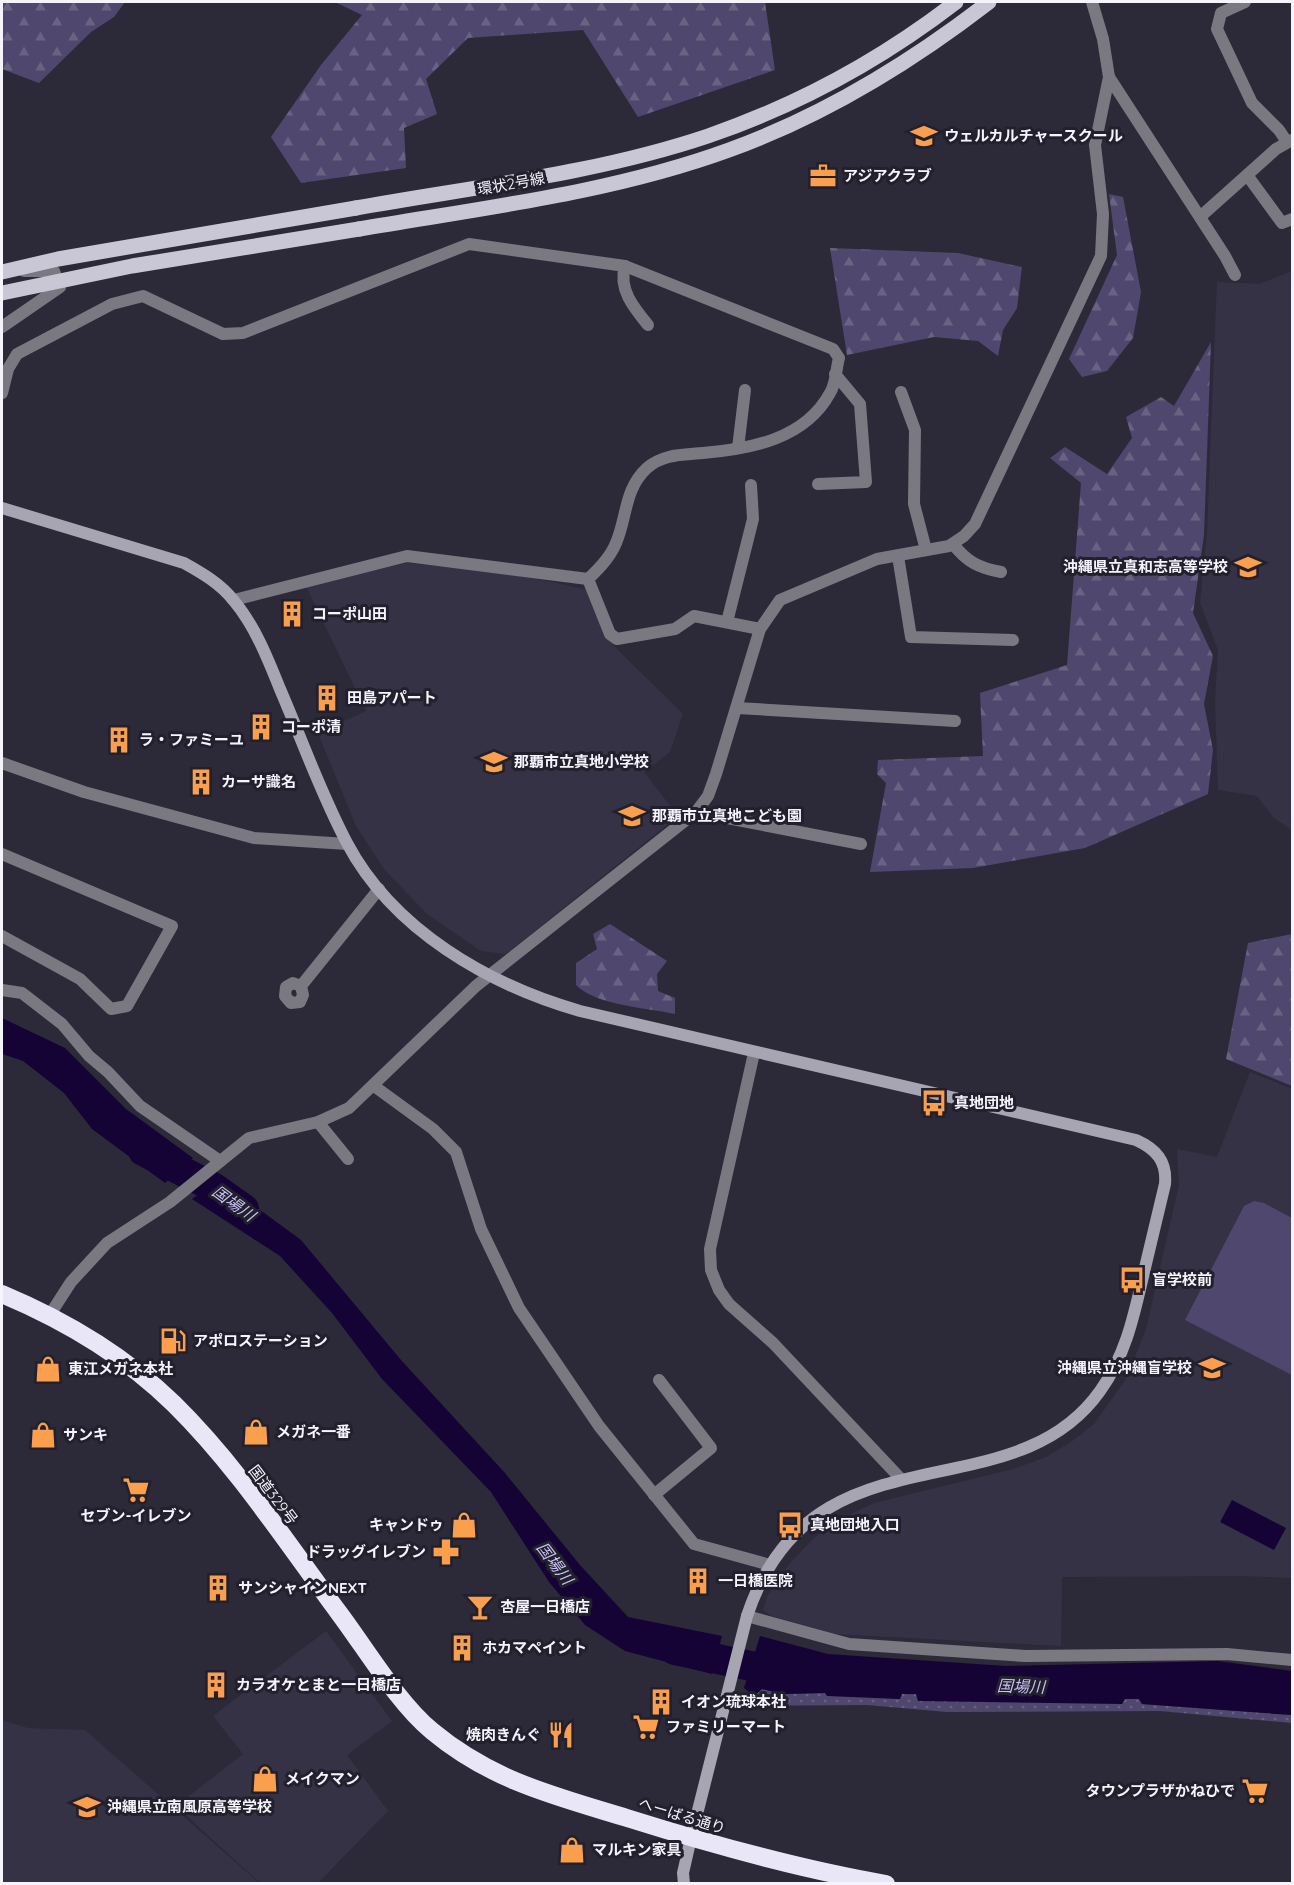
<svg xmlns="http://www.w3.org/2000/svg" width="1294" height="1885" font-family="Quicksand,'Noto Sans JP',sans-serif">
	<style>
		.built { fill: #363246 }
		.grass { fill: url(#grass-dots) }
		.forest { fill: url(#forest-firs) }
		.garden { fill: #4f476d }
		.water { fill: #160336 }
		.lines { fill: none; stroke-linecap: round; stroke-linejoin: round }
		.river { stroke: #160336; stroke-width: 30 }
		.street { stroke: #7a7981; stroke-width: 12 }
		.secondary { stroke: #a7a5b1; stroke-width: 12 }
		.primary { stroke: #c9c7d6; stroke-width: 15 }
		.highway { stroke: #e9e6f8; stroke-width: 18 }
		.primary-bridge { stroke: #c9c7d6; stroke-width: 15 }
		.labels { text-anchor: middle; stroke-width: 6; stroke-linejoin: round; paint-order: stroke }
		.poi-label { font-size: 15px; font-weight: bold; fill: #f5f4fd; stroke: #22202d; text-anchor: start }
		.street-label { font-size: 15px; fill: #f5f4fd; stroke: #22202d }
		.water-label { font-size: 16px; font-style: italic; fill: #c9c0f5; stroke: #22202d }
	</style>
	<defs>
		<pattern id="grass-dots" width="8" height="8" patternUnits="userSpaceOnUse" patternTransform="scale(1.5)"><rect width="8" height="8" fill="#4f476d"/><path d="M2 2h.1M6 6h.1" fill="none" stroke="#696283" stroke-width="1.8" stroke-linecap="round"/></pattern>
		<pattern id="forest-firs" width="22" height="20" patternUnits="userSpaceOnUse" patternTransform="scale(1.5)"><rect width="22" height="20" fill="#4f476d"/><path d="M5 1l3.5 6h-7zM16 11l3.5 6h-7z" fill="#696283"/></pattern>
	</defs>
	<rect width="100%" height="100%" fill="#2c2a38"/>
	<!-- built -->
	<g class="built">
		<polygon points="1292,271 1292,830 1274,818 1257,796 1218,790 1215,701 1218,650 1200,603 1207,532 1217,282 1259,284"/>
		<polygon points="407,563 515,574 588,590 609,641 683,714 670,752 644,772 678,816 506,954 481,951 427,914 384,869 356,826 318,733 366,711 306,586"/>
		<polygon points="1250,1072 1292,1089 1292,1578 1243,1576 1062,1577 1061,1646 836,1634 772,1616 763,1610 768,1595 789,1564 813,1539 838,1520 874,1503 1013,1469 1046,1457 1071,1442 1094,1424 1126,1379 1146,1329 1179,1185 1177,1149 1217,1157"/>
		<polygon points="326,1631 392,1721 347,1755 388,1811 318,1883 260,1883 176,1806 243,1754 213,1716"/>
		<polygon points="2,1720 28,1728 85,1730 259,1883 2,1883"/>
	</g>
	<!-- grass -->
	<polygon class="grass" points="762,1689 783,1694 825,1693 899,1699 901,1694 1139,1699 1142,1704 1292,1715 1292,1723 1160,1711 947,1712 867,1705 739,1706 743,1694 754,1696"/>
	<!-- forest -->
	<g class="forest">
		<polygon points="2,2 125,2 114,17 91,32 39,83 2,69"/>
		<polygon points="335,2 765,2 775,70 638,117 583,30 468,38 426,79 437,114 404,128 406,168 301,183 271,137 321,65 362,15"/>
		<polygon points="1109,194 1123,197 1141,292 1133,338 1107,371 1082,377 1069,359 1117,255"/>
		<polygon points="830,248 958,253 1022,267 1017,308 1003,330 998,356 978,341 934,337 847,355"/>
		<polygon points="1211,342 1204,535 1193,613 1213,656 1204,704 1213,750 1208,794 1085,848 973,868 870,872 886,783 877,774 878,760 983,756 980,693 1067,665 1081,483 1050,458 1065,447 1107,474 1132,438 1126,417 1161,397 1174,406"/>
		<path d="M610,924L667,961L657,974L658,991L675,998V1014C648,1008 595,1005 576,985V963L597,949L593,934Z"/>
		<polygon points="1292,934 1292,1086 1226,1059 1248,943"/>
	</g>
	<!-- garden -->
	<polygon class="garden" points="1254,1201 1264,1203 1292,1218 1292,1375 1185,1320 1244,1206"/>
	<!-- water -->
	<g class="water">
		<polygon points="2,1018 65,1048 126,1109 193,1158 165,1183 92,1129 64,1093 23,1061 2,1054"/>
		<polygon points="219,1180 301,1240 401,1360 505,1473 580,1565 628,1617 722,1636 712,1674 625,1651 585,1625 549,1582 491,1492 382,1379 332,1313 280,1256 192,1199"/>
		<polygon points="1232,1500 1286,1528 1274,1550 1220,1522"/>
		<polygon points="760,1636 828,1654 1006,1666 1218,1661 1292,1671 1292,1715 1142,1704 1139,1699 1125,1699 1122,1704 918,1701 916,1694 902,1694 900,1699 827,1696 825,1693 783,1694 762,1689 754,1696 744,1688"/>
	</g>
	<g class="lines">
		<!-- river -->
		<g class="river">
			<polyline points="143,1151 213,1187 244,1209"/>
			<polyline points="675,1650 789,1674"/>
		</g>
		<!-- street -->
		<g class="street">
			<polyline points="1245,2 1221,13 1217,29 1252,103 1279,130 1287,142"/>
			<polyline points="1109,77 1225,256 1235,275"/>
			<polyline points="1247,175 1282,223 1292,219"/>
			<polyline points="1200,217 1276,149 1292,140"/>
			<path d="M625,266C618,289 634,308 648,325"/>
			<polyline points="2,327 60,287 54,271 24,271"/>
			<polyline points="901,392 915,430 914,504 926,550"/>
			<path d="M2,393L8,369L17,354L112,304L143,296L223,334L243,333L469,244L625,266L833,349L839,358C836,369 836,384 830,393C805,439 751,449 703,453C682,455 663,454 647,468C624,489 627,518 616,543C610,558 599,569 588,579L407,556L234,600"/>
			<polyline points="738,448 745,390"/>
			<polyline points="818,484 866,482 860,404 835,374"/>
			<path d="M953,544C967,562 979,568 1001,572"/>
			<polyline points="898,556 911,637 1013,640"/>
			<polyline points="588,579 610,634 617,639 675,629 694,616 760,629"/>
			<polyline points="727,622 753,519 751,485"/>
			<polyline points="737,708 955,721"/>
			<polyline points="2,763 84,792 254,838 347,844"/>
			<polyline points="696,812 861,844"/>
			<polyline points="2,854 172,926 127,1006 111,1009 80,979 2,936"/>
			<polyline points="301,986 293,983 286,987 285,996 291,1003 300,1002 303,995 301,986 379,889"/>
			<polyline points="2,990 22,993 62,1024 89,1056 108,1072 140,1106 220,1161"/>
			<polyline points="754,1053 710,1249 711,1270 719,1290 729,1304 773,1343 901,1479"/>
			<polyline points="374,1086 433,1129 456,1152 481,1229 519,1308 599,1426 694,1544 770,1565"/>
			<polyline points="318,1122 348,1159"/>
			<polyline points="49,1316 71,1282 107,1243 170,1202 249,1138 318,1122 349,1108 476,986 696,812 708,796 716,774 760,629 780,600 877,559 949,546 964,536 975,524 1101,256 1103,214 1095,145 1109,77 1103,39 1092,2"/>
			<polyline points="654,1495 711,1448 659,1380"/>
			<polyline points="747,1616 849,1644 1025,1656 1227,1654 1292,1660"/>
		</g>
		<!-- secondary -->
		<path class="secondary" d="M2,508L184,563C202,573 221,584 234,601C255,626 268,659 280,689C302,740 321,794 347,843C393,930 489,985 580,1011L1136,1140C1156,1149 1167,1161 1165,1184C1158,1214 1151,1243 1144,1272C1134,1315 1126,1355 1100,1391C1011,1517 812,1419 747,1616L691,1838L683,1873L684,1884"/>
		<!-- primary -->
		<g class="primary">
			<path d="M356,208C473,187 595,174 708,136C798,105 882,59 956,2"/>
			<path d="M359,229C482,208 611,193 729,150C823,116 910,63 989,2"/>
		</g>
		<!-- highway -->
		<path class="highway" d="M2,1294C64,1320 125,1356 174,1404C237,1466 286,1542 339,1613C366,1649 398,1703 432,1731C492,1781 555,1796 627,1818C713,1845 798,1869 886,1884"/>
		<!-- primary-bridge -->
		<g class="primary-bridge">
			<polyline points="2,272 58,259 356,208"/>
			<polyline points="2,293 132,266 359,229"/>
		</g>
	</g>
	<!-- icons -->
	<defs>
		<g id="school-bare" transform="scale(2.07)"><path d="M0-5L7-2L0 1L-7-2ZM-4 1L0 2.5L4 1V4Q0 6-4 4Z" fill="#fa9f4e" stroke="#22202d" stroke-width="2.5" paint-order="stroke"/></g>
		<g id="office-bare" transform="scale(2.07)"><path d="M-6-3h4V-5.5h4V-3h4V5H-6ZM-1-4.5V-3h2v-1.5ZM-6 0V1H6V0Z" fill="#fa9f4e" stroke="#22202d" stroke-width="2.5" paint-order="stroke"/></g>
		<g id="building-bare" transform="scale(2.07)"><path d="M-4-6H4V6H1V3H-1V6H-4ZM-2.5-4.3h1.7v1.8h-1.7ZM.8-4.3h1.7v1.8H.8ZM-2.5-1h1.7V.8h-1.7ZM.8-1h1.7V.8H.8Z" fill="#fa9f4e" stroke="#22202d" stroke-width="2.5" paint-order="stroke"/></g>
		<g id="bus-bare" transform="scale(2.07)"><path d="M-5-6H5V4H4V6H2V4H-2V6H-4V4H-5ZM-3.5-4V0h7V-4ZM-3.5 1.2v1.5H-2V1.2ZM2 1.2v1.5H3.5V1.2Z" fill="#fa9f4e" stroke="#22202d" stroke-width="2.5" paint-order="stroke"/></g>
		<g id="fuel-bare" transform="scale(2.07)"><path d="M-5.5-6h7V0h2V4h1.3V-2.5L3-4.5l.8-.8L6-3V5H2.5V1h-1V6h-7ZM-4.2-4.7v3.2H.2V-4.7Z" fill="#fa9f4e" stroke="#22202d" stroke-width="2.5" paint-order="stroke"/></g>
		<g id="shop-bare" transform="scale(2.07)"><path d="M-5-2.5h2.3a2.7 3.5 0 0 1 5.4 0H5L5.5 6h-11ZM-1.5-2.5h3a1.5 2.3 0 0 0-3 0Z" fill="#fa9f4e" stroke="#22202d" stroke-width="2.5" paint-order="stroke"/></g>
		<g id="supermarket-bare" transform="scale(2.07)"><path d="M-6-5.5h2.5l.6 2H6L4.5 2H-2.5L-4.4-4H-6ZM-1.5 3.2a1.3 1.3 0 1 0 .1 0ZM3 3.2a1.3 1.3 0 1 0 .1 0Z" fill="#fa9f4e" stroke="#22202d" stroke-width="2.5" paint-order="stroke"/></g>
		<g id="pharmacy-bare" transform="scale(2.07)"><path d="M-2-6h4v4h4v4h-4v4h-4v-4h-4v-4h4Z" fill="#fa9f4e" stroke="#22202d" stroke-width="2.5" paint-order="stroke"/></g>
		<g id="bar-bare" transform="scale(2.07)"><path d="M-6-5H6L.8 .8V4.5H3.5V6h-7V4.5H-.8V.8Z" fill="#fa9f4e" stroke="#22202d" stroke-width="2.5" paint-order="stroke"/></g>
		<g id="restaurant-bare" transform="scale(2.07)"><path d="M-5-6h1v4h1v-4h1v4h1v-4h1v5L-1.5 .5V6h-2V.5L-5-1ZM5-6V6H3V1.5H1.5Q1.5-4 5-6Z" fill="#fa9f4e" stroke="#22202d" stroke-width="2.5" paint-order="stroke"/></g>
	</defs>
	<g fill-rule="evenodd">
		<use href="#school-bare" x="924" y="136"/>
		<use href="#office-bare" x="823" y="176"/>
		<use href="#school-bare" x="1248" y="567"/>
		<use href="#building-bare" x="292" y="614"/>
		<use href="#building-bare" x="327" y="698"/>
		<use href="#building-bare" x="261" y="727"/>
		<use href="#building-bare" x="119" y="740"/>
		<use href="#school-bare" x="494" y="762"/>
		<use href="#building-bare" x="201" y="782"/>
		<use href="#school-bare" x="632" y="816"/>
		<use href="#bus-bare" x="934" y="1103"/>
		<use href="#bus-bare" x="1132" y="1280"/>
		<use href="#fuel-bare" x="173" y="1341"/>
		<use href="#school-bare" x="1212" y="1368"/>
		<use href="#shop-bare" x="48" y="1369"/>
		<use href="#shop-bare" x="256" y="1432"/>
		<use href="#shop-bare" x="43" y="1435"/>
		<use href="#supermarket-bare" x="136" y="1490"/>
		<use href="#shop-bare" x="464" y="1525"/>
		<use href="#bus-bare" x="790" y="1525"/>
		<use href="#pharmacy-bare" x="446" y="1552"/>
		<use href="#building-bare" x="698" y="1581"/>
		<use href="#building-bare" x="218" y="1588"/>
		<use href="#bar-bare" x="480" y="1607"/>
		<use href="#building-bare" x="462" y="1648"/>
		<use href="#building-bare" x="216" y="1685"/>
		<use href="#building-bare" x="661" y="1702"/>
		<use href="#supermarket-bare" x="646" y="1727"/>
		<use href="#restaurant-bare" x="561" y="1735"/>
		<use href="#shop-bare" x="265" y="1779"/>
		<use href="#supermarket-bare" x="1255" y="1791"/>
		<use href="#school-bare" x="87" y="1807"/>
		<use href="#shop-bare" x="572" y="1850"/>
	</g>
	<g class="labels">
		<!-- poi labels -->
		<g class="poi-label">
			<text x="944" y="141">ウェルカルチャースクール</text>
			<text x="843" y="181">アジアクラブ</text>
			<text x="1228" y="572" text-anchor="end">沖縄県立真和志高等学校</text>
			<text x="312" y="619">コーポ山田</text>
			<text x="347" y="703">田島アパート</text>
			<text x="281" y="732">コーポ清</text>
			<text x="139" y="745">ラ・ファミーユ</text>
			<text x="514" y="767">那覇市立真地小学校</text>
			<text x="221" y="787">カーサ識名</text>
			<text x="652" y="821">那覇市立真地こども園</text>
			<text x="954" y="1108">真地団地</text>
			<text x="1152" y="1285">盲学校前</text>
			<text x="193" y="1346">アポロステーション</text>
			<text x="1192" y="1373" text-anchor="end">沖縄県立沖縄盲学校</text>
			<text x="68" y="1374">東江メガネ本社</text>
			<text x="276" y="1437">メガネ一番</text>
			<text x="63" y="1440">サンキ</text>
			<text x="136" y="1521" text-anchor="middle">セブン-イレブン</text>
			<text x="444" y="1530" text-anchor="end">キャンドゥ</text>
			<text x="810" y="1530">真地団地入口</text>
			<text x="426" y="1557" text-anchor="end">ドラッグイレブン</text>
			<text x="718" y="1586">一日橋医院</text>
			<text x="238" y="1593">サンシャインNEXT</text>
			<text x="500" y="1612">杏屋一日橋店</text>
			<text x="482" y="1653">ホカマペイント</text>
			<text x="236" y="1690">カラオケとまと一日橋店</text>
			<text x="681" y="1707">イオン琉球本社</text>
			<text x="666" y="1732">ファミリーマート</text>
			<text x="541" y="1740" text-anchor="end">焼肉きんぐ</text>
			<text x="285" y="1784">メイクマン</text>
			<text x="1235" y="1796" text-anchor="end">タウンプラザかねひで</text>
			<text x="107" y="1812">沖縄県立南風原高等学校</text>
			<text x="592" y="1855">マルキン家具</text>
		</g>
		<!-- street labels -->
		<g class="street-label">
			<text transform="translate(511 184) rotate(-10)" y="5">環状2号線</text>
			<text transform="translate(273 1495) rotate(53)" y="5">国道329号</text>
			<text transform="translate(682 1816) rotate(17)" y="5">へーばる通り</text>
		</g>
		<!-- water labels -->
		<g class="water-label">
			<text transform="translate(234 1203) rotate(36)" y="6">国場川</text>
			<text transform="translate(555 1563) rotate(53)" y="6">国場川</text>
			<text transform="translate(1021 1686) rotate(2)" y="6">国場川</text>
		</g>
	</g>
	<!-- border -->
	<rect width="1294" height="1885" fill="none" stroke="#f5f4fd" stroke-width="6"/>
</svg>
